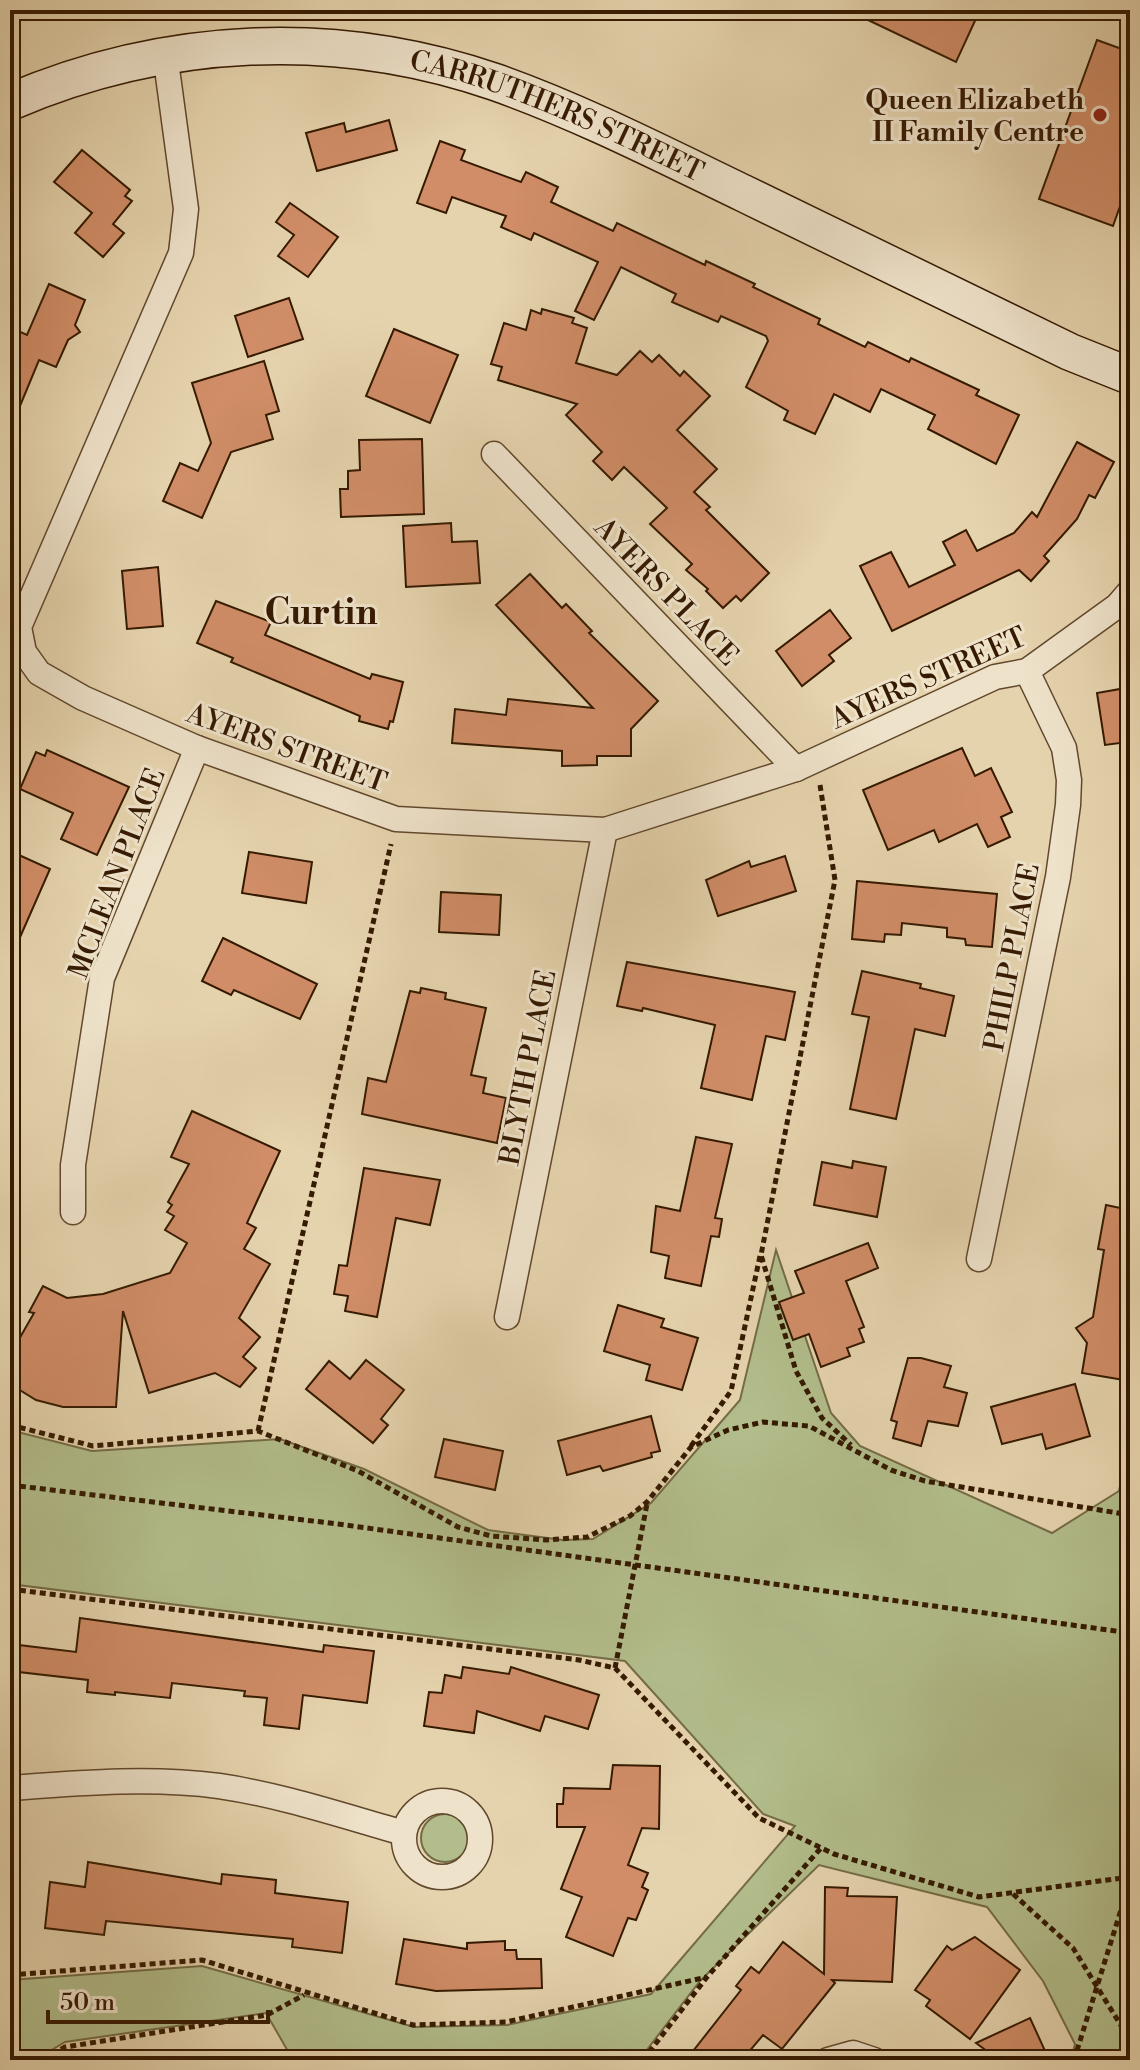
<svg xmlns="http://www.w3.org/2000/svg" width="1140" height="2070" font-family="'Libre Bodoni',serif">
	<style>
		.green { fill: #b2bd8b; stroke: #746c46; stroke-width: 2 }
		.building { fill: #d08d67; stroke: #351a01; stroke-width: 2 }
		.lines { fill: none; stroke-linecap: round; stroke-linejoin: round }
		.minor-casing { stroke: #61482c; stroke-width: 27 }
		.secondary-casing { stroke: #351a01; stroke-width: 39 }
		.path { stroke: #351a01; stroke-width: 5; stroke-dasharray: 6 4; stroke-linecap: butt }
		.minor { stroke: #eee2ca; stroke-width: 24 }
		.secondary { stroke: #eee2ca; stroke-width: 36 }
		.poi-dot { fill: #8f2418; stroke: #eee2ca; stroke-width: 3 }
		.labels { text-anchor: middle; stroke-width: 6; stroke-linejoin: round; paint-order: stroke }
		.poi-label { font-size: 28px; font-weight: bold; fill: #351a01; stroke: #eee2ca; text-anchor: end }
		.street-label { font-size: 28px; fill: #351a01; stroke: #eee2ca }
		.district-label { font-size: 36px; font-weight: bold; fill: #351a01; stroke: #eee2ca }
	</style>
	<rect width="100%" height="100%" fill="#e5d3ad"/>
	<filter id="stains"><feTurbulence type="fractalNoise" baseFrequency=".0025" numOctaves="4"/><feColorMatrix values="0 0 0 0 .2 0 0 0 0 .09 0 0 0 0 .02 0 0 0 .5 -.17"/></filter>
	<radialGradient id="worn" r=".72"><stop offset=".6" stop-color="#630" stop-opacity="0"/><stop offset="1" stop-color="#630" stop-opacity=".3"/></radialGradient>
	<!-- green -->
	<g class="green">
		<polygon points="776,1250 831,1413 860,1446 1052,1533 1119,1491 1130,1439 1130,2060 1071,2060 1075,2044 1043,1981 987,1907 819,1865 700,1981 639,2060 293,2060 266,2013 65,2042 35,2060 10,2060 10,1980 202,1966 414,2027 507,2025 651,1994 795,1826 763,1814 625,1661 10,1584 10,1430 92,1451 280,1439 364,1469 488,1530 563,1540 593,1539 651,1503 740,1400"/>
		<circle cx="445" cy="1838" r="24"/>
	</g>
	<!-- building -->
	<g class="building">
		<polygon points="847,10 980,10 956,62"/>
		<polygon points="1097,40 1130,52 1130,178 1113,226 1039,199"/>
		<polygon points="389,120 397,150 317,171 306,133 344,123 346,132"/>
		<polygon points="440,141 465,150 461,160 521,182 526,172 558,187 551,202 613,231 617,223 705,265 706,261 755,284 753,287 820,319 818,324 865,347 868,342 909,362 911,358 979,390 976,395 1019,415 996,464 928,429 935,415 881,389 870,412 834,394 815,434 784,420 788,411 746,387 768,341 766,336 721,316 718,322 672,302 676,294 621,267 594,320 575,311 598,262 534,233 531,240 501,227 506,216 452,197 446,213 417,203"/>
		<polygon points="82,150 130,190 125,196 132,201 113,224 124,233 103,257 75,233 92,213 54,182"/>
		<polygon points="290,203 338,237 308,277 278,256 294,235 276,222"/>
		<polygon points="49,284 85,300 75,325 80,332 68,340 56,367 39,360 10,430 10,344 16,330 27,335"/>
		<polygon points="289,298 303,339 248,357 235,316"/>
		<polygon points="542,309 574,318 572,323 587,328 576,363 617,375 640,351 652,362 659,355 680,376 684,371 710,396 677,430 717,469 694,492 710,507 706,510 769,573 741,601 736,596 723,608 706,591 708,589 686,570 692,564 650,524 667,508 624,467 612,480 593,461 602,452 566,415 577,404 498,380 502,367 491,364 504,323 526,330 531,310 541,314"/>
		<polygon points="394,329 458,355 430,423 366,396"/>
		<polygon points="264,361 279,411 266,415 273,439 231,452 202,518 163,501 180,463 198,471 211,443 192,383"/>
		<polygon points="422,439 424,514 341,517 340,489 348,489 348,471 360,470 359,440"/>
		<polygon points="1077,442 1114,462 1095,498 1089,495 1077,519 1044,556 1049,561 1031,581 1019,570 892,631 860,566 891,552 909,587 955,565 943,542 966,530 977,551 1014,533 1032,512 1037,517"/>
		<polygon points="451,523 452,542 477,541 480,583 406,587 403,526"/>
		<polygon points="158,567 163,626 127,629 122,571"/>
		<polygon points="530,574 562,608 566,604 592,631 589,633 658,701 631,729 631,756 597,756 597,765 562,766 562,751 452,743 455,709 506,715 508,699 593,708 496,605"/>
		<polygon points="216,601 271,622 265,635 370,679 372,674 403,682 393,722 390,721 388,729 359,721 360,716 231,662 233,658 197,643"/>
		<polygon points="830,610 851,638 829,655 834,661 802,686 776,651"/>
		<polygon points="1120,689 1128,742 1105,745 1097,693"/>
		<polygon points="962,748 975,776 991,768 1012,812 1001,817 1010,837 988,847 977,824 939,842 934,830 888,850 863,790"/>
		<polygon points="47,750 129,787 97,855 61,839 73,813 20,789 36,752 45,756"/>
		<polygon points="10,851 50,869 10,960"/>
		<polygon points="249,852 312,862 306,903 242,893"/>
		<polygon points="785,856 796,891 718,916 706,880 749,861 751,867"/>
		<polygon points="857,881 997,894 992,947 966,945 965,939 947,937 947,928 902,923 901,935 885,934 884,942 852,939"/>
		<polygon points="441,892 501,895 499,935 439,932"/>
		<polygon points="223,938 317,984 300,1019 234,990 231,995 202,981"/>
		<polygon points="627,962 795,992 785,1040 766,1036 752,1100 701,1088 715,1025 643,1008 642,1011 617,1006"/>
		<polygon points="862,971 921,984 920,988 954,996 945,1036 915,1029 896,1119 850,1109 869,1017 852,1014"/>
		<polygon points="421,988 446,993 445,999 486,1008 471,1075 486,1078 483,1093 506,1098 497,1143 362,1114 368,1078 386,1082 410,991 420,993"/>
		<polygon points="192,1111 280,1151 247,1223 256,1228 244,1249 270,1264 239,1318 260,1337 243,1357 256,1368 240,1387 215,1373 149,1393 123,1311 116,1407 63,1407 36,1400 10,1384 10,1355 34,1313 29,1312 43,1286 67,1298 103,1294 170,1273 187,1243 165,1230 174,1216 167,1212 172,1205 168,1202 189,1164 171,1157"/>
		<polygon points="696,1137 732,1144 715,1218 722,1219 719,1237 711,1236 701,1286 665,1278 669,1256 651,1252 656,1206 680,1211"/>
		<polygon points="853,1161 886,1167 877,1217 814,1205 822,1162 852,1168"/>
		<polygon points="364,1168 440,1180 430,1225 396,1218 377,1317 345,1311 348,1296 334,1294 339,1265 347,1266"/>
		<polygon points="1106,1205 1130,1210 1130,1381 1082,1373 1087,1343 1076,1328 1093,1317 1104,1250 1098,1249"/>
		<polygon points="868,1243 878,1268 846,1281 864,1327 859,1329 864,1342 847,1348 850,1356 821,1367 809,1334 793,1340 779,1302 804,1293 795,1271"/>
		<polygon points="618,1305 664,1319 661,1327 698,1338 682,1390 646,1380 650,1365 604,1351"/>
		<polygon points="908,1358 921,1358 951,1366 944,1387 967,1393 958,1426 928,1421 921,1446 893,1438 897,1422 891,1420"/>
		<polygon points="366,1360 404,1390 381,1419 388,1425 373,1443 306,1389 329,1361 350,1379"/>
		<polygon points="1075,1384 1090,1436 1046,1449 1042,1434 1002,1444 991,1407"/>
		<polygon points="651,1416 660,1451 651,1453 652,1457 603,1471 600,1466 567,1475 558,1441"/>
		<polygon points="444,1439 503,1451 495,1490 435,1477"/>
		<polygon points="80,1618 323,1652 324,1645 374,1651 367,1703 303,1695 299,1729 264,1725 267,1698 244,1696 245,1691 172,1683 170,1698 115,1692 115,1695 87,1692 88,1680 10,1671 10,1644 76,1652"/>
		<polygon points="463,1667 509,1674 511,1667 599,1695 588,1729 545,1716 540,1731 477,1711 474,1733 424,1726 429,1692 442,1693 445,1675 461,1678"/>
		<polygon points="613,1765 660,1766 659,1829 642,1828 628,1865 648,1873 642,1887 648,1890 636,1920 628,1918 613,1956 566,1937 582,1897 561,1889 585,1827 557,1827 557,1804 563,1804 564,1788 610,1789"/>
		<polygon points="88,1862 221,1884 222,1874 276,1880 275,1893 348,1902 342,1953 292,1947 293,1939 106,1921 104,1935 45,1928 50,1882 85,1887"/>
		<polygon points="825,1887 848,1888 847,1896 897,1897 892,1982 832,1980 835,1983 782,2049 763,2035 742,2060 686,2060 741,1990 736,1986 751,1967 759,1973 783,1942 824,1974"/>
		<polygon points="975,1937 1020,1970 970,2039 926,2006 930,2000 915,1990 947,1946 952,1950"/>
		<polygon points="404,1939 467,1949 467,1943 505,1941 505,1950 516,1950 517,1959 541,1959 542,1988 436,1991 396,1984"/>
		<polygon points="1030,2018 1046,2053 1031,2060 999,2060 976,2043"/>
	</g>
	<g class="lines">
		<!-- minor casing -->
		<g class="minor-casing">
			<g id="minor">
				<polyline points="165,54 186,209 181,253 19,627 24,652 39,673 83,698 197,748 396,819 605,830 796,769 995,677 1027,671 1117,606 1130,591"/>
				<polyline points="494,454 796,769"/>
				<polyline points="73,1212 73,1165 102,978 197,748"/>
				<polyline points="979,1259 1058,877 1068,805 1069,780 1064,748 1027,671"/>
				<polyline points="507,1317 605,830"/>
				<path d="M10,1788C79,1783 150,1777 219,1786C281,1795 343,1816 404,1833"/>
				<circle cx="442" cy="1839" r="38"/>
				<polyline points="828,2060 853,2053 874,2060"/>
			</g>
		</g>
		<!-- secondary casing -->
		<g class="secondary-casing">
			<g id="secondary">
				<path id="s1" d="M10,102C164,36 335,27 495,82C580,112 662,154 743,193C852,246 961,299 1070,352L1130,376"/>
			</g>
		</g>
		<!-- path -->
		<g class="path">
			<polyline points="820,785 835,880 761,1255 796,1371 822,1418 851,1445"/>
			<polyline points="10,1425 93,1446 258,1431 358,1471 458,1527 491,1536 546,1540 587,1537 630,1516 647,1502 691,1447 728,1430 763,1422 809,1426 891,1470 925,1481 1130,1515"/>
			<polyline points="258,1431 391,844"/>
			<polyline points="691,1446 731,1391 760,1256"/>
			<polyline points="10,1485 338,1524 1130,1633"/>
			<polyline points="10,1589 579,1660 615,1668 759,1818 834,1854 979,1897 1130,1877"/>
			<polyline points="615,1668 647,1504"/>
			<polyline points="1013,1894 1073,1948 1130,2040"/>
			<polyline points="10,1975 202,1960 413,2025 506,2022 707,1977"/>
			<polyline points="44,2060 65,2047 267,2015 304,1995"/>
			<polyline points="643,2060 707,1977 821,1848"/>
			<polyline points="1074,2060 1130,1881"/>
		</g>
		<!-- minor -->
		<use href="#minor" class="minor"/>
		<!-- secondary -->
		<use href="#secondary" class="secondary"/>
	</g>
	<!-- markers -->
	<circle class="poi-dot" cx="1100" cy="115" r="8"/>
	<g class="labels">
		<!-- poi labels -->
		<g class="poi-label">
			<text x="1084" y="109">Queen Elizabeth<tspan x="1084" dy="32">II Family Centre</tspan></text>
		</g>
		<!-- street labels -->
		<g class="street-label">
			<text dy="10" stroke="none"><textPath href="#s1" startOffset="566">CARRUTHERS STREET</textPath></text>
			<text transform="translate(667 591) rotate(46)" y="10">AYERS PLACE</text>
			<text transform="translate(928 677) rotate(-24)" y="10">AYERS STREET</text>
			<text transform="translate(287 747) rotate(20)" y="10">AYERS STREET</text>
			<text transform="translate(116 873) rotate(-69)" y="10">MCLEAN PLACE</text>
			<text transform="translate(1011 957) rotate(-79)" y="10">PHILP PLACE</text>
			<text transform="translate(527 1067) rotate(-79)" y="10">BLYTH PLACE</text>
		</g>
		<!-- district labels -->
		<g class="district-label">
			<text x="321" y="624">Curtin</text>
		</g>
	</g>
	<!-- margin -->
	<rect width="1140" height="2070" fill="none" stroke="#e5d3ad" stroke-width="40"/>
	<rect x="12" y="12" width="1116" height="2046" fill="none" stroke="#351a01" stroke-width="4"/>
	<rect x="20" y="20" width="1100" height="2030" fill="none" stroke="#351a01" stroke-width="2"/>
	<!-- scale -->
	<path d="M48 2010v12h220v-12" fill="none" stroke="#351a01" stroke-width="4"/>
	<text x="60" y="2010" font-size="24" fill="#351a01" stroke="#eee2ca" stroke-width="6" paint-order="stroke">50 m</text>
	<rect width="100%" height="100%" filter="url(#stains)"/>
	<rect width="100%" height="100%" fill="url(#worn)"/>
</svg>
